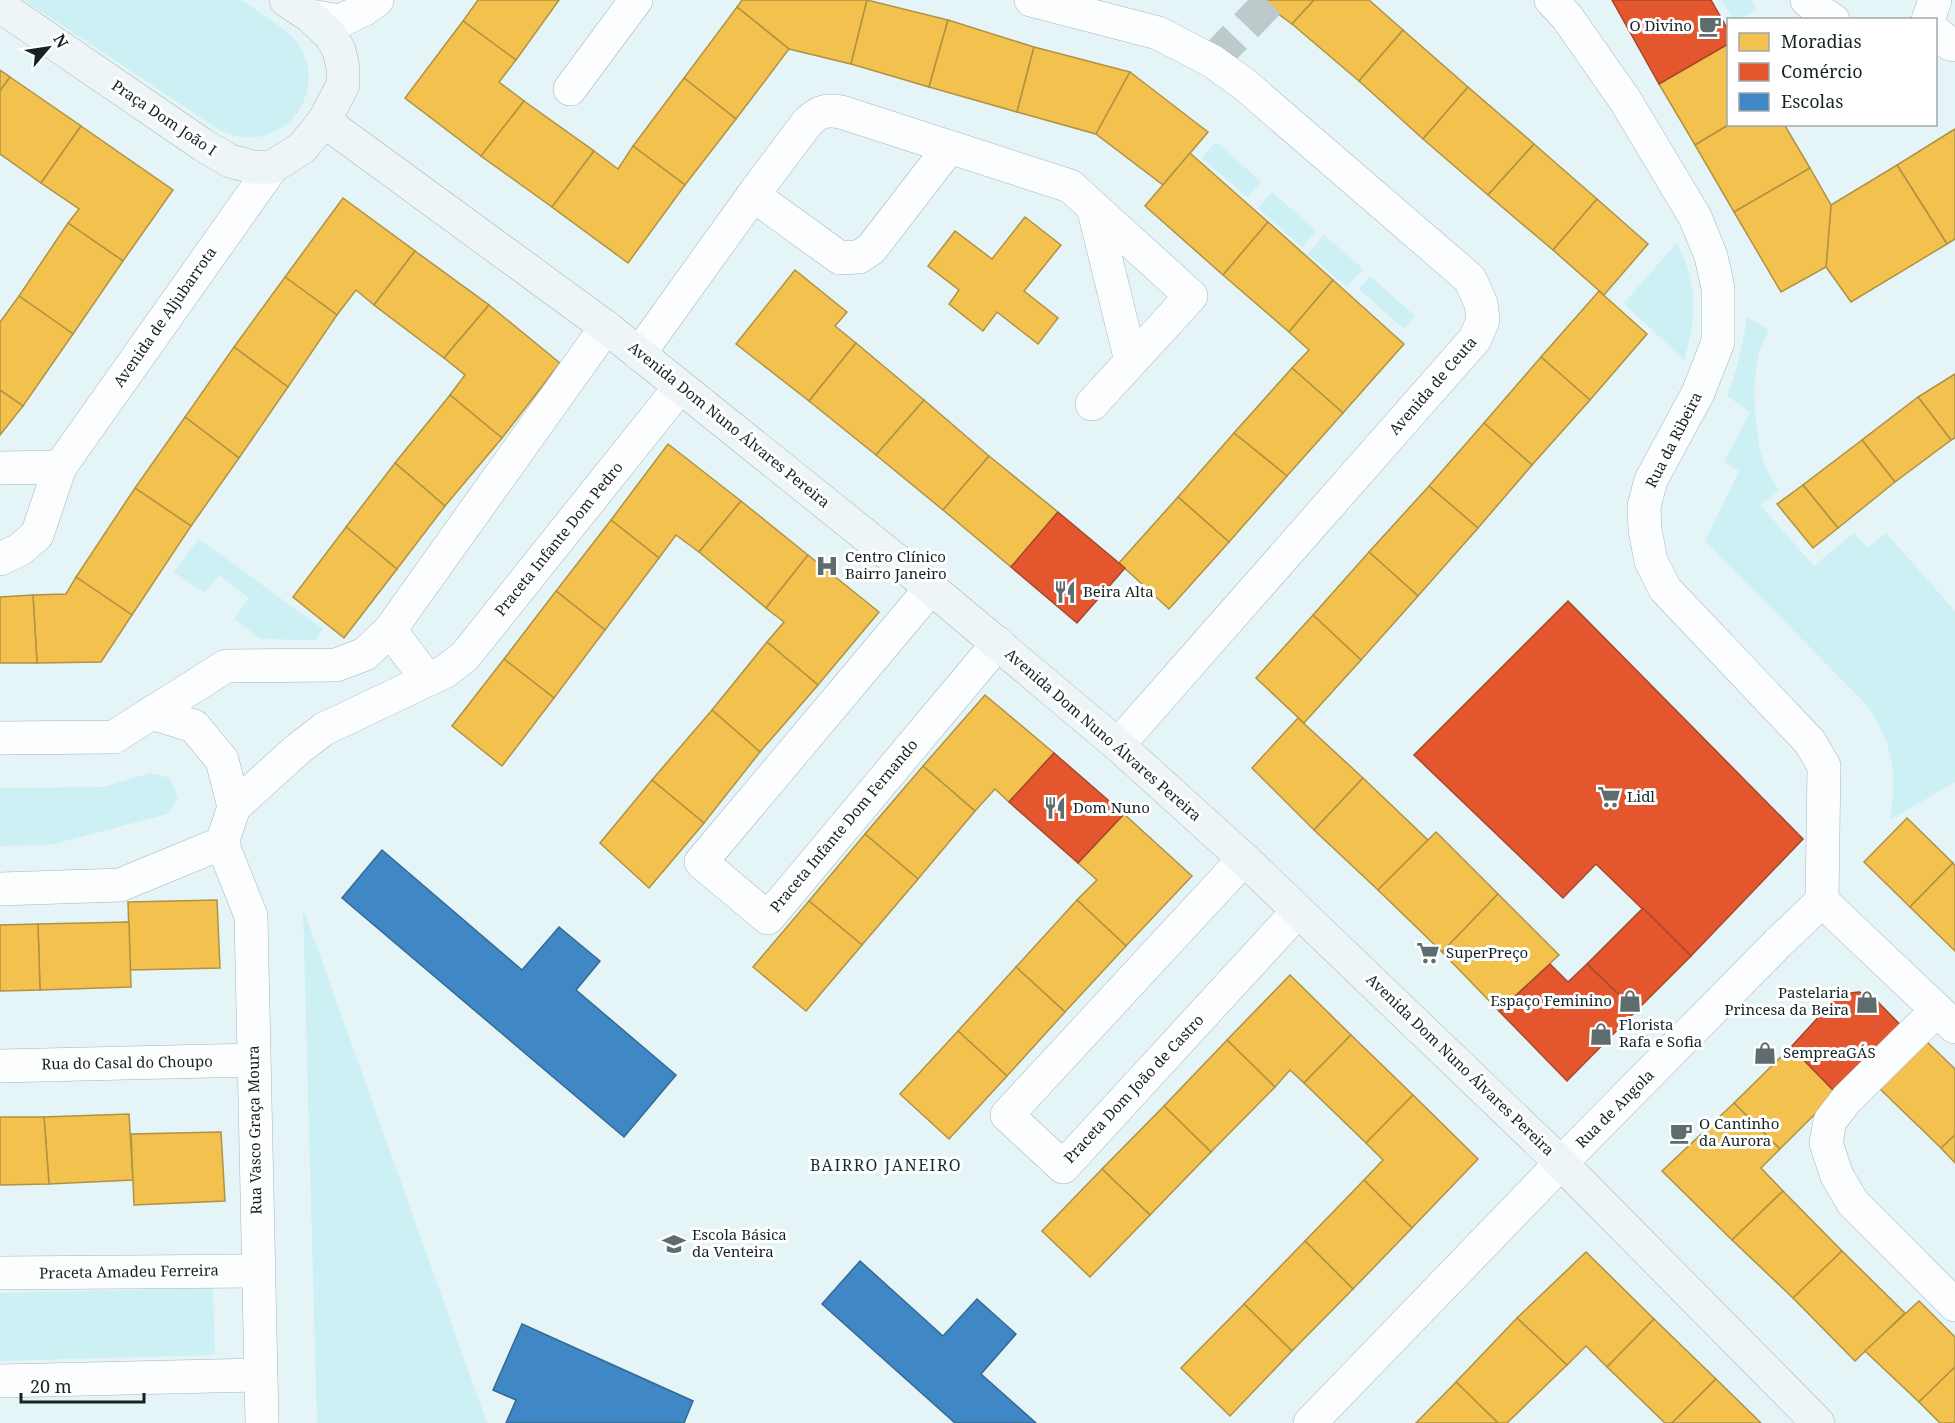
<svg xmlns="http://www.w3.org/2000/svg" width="1955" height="1423" font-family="'Noto Serif',serif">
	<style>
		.green { fill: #ccf0f4 }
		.homes { fill: #f2c14e; stroke: #b09242; stroke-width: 1.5 }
		.shops { fill: #e4572e; stroke: #a6472b; stroke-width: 1.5 }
		.schools { fill: #3f88c5; stroke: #336a95; stroke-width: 1.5 }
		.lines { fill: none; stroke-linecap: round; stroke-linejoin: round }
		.street-tunnel { stroke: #bccacc; stroke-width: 33; stroke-dasharray: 33 16; stroke-linecap: butt }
		.street-casing { stroke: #a8b5b7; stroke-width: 34 }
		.secondary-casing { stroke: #a8b5b7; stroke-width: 34 }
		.street { stroke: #fbfdfe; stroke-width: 33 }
		.secondary { stroke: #eef5f6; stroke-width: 33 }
		.labels { text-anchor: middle; stroke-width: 6; stroke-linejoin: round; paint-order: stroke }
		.poi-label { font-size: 15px; fill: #162325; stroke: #fff; text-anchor: start }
		.street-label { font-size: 15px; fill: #162325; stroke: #fff }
		.neighbourhood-label { font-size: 16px; letter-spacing: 1.5px; fill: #123033; stroke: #fff }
	</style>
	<rect width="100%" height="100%" fill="#e5f4f6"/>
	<!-- green -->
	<g class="green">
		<path d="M24,0C74,0 125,0 175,0C193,0 223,0 239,0C248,2 258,12 266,17C278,26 292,33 300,47C322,84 299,131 257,137C244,139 233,135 221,131Z"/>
		<polygon points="1721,0 1751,0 1757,10 1739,19 1733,19"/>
		<polygon points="1216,142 1261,182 1247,197 1202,158"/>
		<polygon points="1272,192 1316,231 1302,247 1258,208"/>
		<polygon points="1324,235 1363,269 1347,287 1308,254"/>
		<path d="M1677,243C1698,285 1697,315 1684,360L1624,303Z"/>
		<polygon points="1370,276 1415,316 1404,329 1359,289"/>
		<path d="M1747,317L1769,330C1767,335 1763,341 1761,347C1750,376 1754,437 1765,466C1769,474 1774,482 1779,490L1760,505L1814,566L1854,533L1867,548L1886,533L1955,611V782L1890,820C1898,773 1893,742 1865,703L1705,541L1739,471L1724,462L1750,412L1727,396C1737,370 1743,345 1747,317Z"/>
		<polygon points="199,539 323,629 315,640 261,639 234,619 249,598 219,575 204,593 174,572"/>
		<polygon points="151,773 170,778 178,798 167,814 50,845 0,846 0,788 103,787"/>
		<polygon points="303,908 487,1423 317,1423"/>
		<polygon points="213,1288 215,1355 0,1361 0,1293"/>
	</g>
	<!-- homes -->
	<g class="homes">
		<polygon points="478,0 559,0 516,60 463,21"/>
		<polygon points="742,0 867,0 851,64 789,49 737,7"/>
		<polygon points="867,0 948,20 929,87 851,64"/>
		<polygon points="1259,0 1314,0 1292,24"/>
		<polygon points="1314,0 1369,0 1403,30 1359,81 1292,24"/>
		<polygon points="737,7 789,49 736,119 684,78"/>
		<polygon points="948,20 1034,47 1017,112 929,87"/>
		<polygon points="463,21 516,60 499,82 524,101 481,156 405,98"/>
		<polygon points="1403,30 1468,87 1423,139 1359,81"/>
		<polygon points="1728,44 1730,124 1695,145 1659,84"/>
		<polygon points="1034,47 1130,72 1096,134 1017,112"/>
		<polygon points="0,70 10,77 0,91"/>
		<polygon points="1130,72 1208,132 1163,185 1096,134"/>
		<polygon points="10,77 81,126 41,183 0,154 0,91"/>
		<polygon points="684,78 736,119 685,185 633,146"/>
		<polygon points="1468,87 1534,144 1488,195 1423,139"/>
		<polygon points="524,101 594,151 552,207 481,156"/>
		<polygon points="1730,124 1784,124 1810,168 1734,212 1695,145"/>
		<polygon points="81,126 173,190 123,261 68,223 79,209 41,183"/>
		<polygon points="1955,129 1955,239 1947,244 1897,165"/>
		<polygon points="1534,144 1597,199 1553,250 1488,195"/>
		<polygon points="633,146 685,185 628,263 552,207 594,151 618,169"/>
		<polygon points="1190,153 1268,222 1223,275 1145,206"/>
		<polygon points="1897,165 1947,244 1851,302 1826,267 1831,205"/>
		<polygon points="1810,168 1831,205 1826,267 1781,292 1734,212"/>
		<polygon points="343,198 415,251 374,305 356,290 337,315 285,277"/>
		<polygon points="1597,199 1648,244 1604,295 1553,250"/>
		<polygon points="1025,217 1061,245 1024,291 1058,318 1038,344 997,312 983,331 949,304 959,290 928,266 955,231 992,259"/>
		<polygon points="1268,222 1333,280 1289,332 1223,275"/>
		<polygon points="68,223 123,261 73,334 19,296"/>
		<polygon points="415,251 489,305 444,358 374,305"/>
		<polygon points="795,270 847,312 835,326 856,343 809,401 736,344"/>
		<polygon points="285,277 337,315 288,387 234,347"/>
		<polygon points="1333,280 1404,344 1343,413 1292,368 1309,350 1289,332"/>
		<polygon points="1599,291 1647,334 1590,400 1541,357"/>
		<polygon points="19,296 73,334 23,406 0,390 0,322"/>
		<polygon points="489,305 560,363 502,438 450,395 465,375 444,358"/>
		<polygon points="856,343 924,400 876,455 809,401"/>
		<polygon points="234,347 288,387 239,458 185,417"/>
		<polygon points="1541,357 1590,400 1532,465 1484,423"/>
		<polygon points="1292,368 1343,413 1287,476 1234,433"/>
		<polygon points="1955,374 1955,438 1951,440 1918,397"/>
		<polygon points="0,390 23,406 0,435"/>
		<polygon points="450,395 502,438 445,506 395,463"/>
		<polygon points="1918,397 1951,440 1895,482 1862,440"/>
		<polygon points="924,400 989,456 943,510 876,455"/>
		<polygon points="185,417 239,458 191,526 135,488"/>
		<polygon points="1484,423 1532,465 1478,528 1429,486"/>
		<polygon points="1234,433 1287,476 1229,542 1178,497"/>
		<polygon points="1862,440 1895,482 1838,528 1803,485"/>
		<polygon points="668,444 741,501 699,552 676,535 659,558 611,520"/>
		<polygon points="989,456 1058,512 1011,567 943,510"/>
		<polygon points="395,463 445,506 397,569 346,527"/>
		<polygon points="1803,485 1838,528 1813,548 1777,504"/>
		<polygon points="1429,486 1478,528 1418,596 1369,552"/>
		<polygon points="135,488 191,526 132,615 76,577"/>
		<polygon points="1178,497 1229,542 1169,609 1119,563"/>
		<polygon points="741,501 808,555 766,608 699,552"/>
		<polygon points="611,520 659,558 605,630 556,591"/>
		<polygon points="346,527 397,569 344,638 293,597"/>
		<polygon points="1369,552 1418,596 1361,660 1313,615"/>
		<polygon points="808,555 879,612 818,685 767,642 784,622 766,608"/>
		<polygon points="76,577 132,615 101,662 37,663 33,595 66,594"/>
		<polygon points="556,591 605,630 554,698 504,659"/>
		<polygon points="33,595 37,663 0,663 0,597"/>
		<polygon points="1313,615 1361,660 1304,723 1256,678"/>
		<polygon points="767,642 818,685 760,752 712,710"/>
		<polygon points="504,659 554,698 502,766 452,726"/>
		<polygon points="985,695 1054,753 1009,802 995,789 975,811 923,766"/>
		<polygon points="712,710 760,752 704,823 652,780"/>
		<polygon points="1298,718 1363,778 1314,830 1252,768"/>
		<polygon points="923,766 975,811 918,879 865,834"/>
		<polygon points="1363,778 1428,840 1378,890 1314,830"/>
		<polygon points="652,780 704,823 649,888 600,843"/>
		<polygon points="1124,814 1192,876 1126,946 1077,900 1097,880 1078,863"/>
		<polygon points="1907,818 1953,863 1910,907 1864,862"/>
		<polygon points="1436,832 1498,894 1442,952 1378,890"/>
		<polygon points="865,834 918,879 862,945 809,901"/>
		<polygon points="1953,863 1955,866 1955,951 1910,907"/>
		<polygon points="1498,894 1559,955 1499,1011 1442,952"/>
		<polygon points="217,900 220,968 130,970 128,902"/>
		<polygon points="1077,900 1126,946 1065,1012 1016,967"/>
		<polygon points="809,901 862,945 806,1011 753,967"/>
		<polygon points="129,922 131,987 40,990 38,924"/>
		<polygon points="38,924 40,990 0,991 0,925"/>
		<polygon points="1016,967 1065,1012 1007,1076 958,1031"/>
		<polygon points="1290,975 1351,1035 1304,1083 1290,1070 1275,1087 1227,1040"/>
		<polygon points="958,1031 1007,1076 949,1139 900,1094"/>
		<polygon points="1351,1035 1413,1095 1366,1143 1304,1083"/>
		<polygon points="1227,1040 1275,1087 1211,1152 1164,1106"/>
		<polygon points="1926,1041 1955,1069 1955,1135 1941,1148 1878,1087"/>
		<polygon points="1791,1047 1836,1093 1780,1149 1734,1103"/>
		<polygon points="1413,1095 1478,1159 1412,1228 1364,1180 1383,1160 1366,1143"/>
		<polygon points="1734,1103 1780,1149 1761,1168 1783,1191 1732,1240 1662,1171"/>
		<polygon points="1164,1106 1211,1152 1150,1215 1102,1169"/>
		<polygon points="129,1114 133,1180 49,1184 44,1117"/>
		<polygon points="0,1117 44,1117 49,1184 0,1185"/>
		<polygon points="221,1132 225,1201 134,1205 131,1134"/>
		<polygon points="1955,1135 1955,1163 1941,1148"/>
		<polygon points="1102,1169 1150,1215 1090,1277 1042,1231"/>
		<polygon points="1364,1180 1412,1228 1353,1289 1305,1241"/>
		<polygon points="1783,1191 1842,1251 1793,1298 1732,1240"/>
		<polygon points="1305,1241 1353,1289 1292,1351 1244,1304"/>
		<polygon points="1842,1251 1905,1313 1855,1361 1793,1298"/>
		<polygon points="1586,1252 1654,1319 1607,1367 1586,1346 1567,1365 1517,1318"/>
		<polygon points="1919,1301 1955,1337 1955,1367 1919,1402 1865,1351"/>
		<polygon points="1244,1304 1292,1351 1230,1416 1181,1368"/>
		<polygon points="1517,1318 1567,1365 1507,1423 1498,1423 1456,1382"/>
		<polygon points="1654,1319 1716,1379 1672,1423 1665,1423 1607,1367"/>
		<polygon points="1955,1367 1955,1423 1940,1423 1919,1402"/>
		<polygon points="1716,1379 1761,1423 1672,1423"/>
		<polygon points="1456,1382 1498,1423 1416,1423"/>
	</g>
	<!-- shops -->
	<g class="shops">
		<polygon points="1612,0 1711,0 1728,30 1728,44 1659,84"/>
		<polygon points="1058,512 1125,568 1077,623 1011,567"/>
		<polygon points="1568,601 1803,839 1691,956 1596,864 1563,898 1414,755"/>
		<polygon points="1054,753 1124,814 1078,863 1009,802"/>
		<polygon points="1643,908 1691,956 1636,1011 1587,964"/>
		<polygon points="1550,964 1568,982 1587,964 1636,1011 1567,1081 1499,1011"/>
		<polygon points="1859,992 1874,998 1921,1046 1836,1093 1791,1047 1835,999 1850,993"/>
	</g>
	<!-- schools -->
	<g class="schools">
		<polygon points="382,850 522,970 559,927 600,961 576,990 676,1075 624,1137 342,898"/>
		<polygon points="860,1261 943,1336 977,1299 1016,1334 981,1374 1036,1423 955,1423 822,1304"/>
		<polygon points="522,1324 693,1401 684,1423 506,1423 516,1400 493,1390"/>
	</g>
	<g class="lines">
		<!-- street-tunnel -->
		<polyline class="street-tunnel" points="1212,61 1271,0"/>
		<!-- street casing -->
		<g class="street-casing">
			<g id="street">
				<polyline points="1031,0 1158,33 1212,61 1244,84 1470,279 1481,304 1483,320 1475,339 1118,745"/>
				<polyline points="1551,0 1567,17 1625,100 1695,217 1711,256 1718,288 1718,342 1698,393 1651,480 1644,506 1645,530 1651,561 1665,589 1810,742 1824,766 1822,901"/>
				<polyline points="1807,0 1820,12 1833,20"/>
				<polyline points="310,16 340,21 363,10 377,0"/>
				<polyline points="1928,20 1935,0"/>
				<polyline points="1936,33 1950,44 1955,45"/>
				<polyline points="570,89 636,0"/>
				<path d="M753,195L807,123C818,112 825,109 841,112L1070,186L1191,296L1092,404"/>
				<polyline points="1093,207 1131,361"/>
				<polyline points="639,354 753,195 840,258 859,257 871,249 949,148"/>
				<polyline points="0,468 60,467"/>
				<polyline points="0,559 19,550 37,535 60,467 272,167"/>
				<polyline points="931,588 701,862 768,918 998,643"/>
				<polyline points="390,630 427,679"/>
				<polyline points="151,713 194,726 222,760 234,807"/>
				<polyline points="0,738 114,737 226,666 336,665 365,654 390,630 606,327"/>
				<polyline points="222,843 251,916 262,1423"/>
				<polyline points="1244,859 1007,1115 1063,1167 1298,911"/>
				<polyline points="0,889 120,885 222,843 234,807 298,749 324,729 446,671 465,656 680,387"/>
				<polyline points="1822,901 1955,1027"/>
				<polyline points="1937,1010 1847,1099 1830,1121 1826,1143 1837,1176 1853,1203 1955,1305"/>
				<polyline points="0,1066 253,1060"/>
				<polyline points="0,1273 257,1271"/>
				<polyline points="0,1381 260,1375"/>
				<polyline points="1310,1423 1561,1163 1778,943 1822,901"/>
			</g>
		</g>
		<!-- secondary casing -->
		<g class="secondary-casing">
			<g id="secondary">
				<polyline points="0,6 203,145 230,161 253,167 272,167 302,148 324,121 343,85 343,68 339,50 330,35 310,16 286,0"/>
				<polyline points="324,121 606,327 931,588 1118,745 1244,859 1561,1163 1818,1423"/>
			</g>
		</g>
		<!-- street -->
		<use href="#street" class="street"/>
		<!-- secondary -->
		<use href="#secondary" class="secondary"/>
	</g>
	<!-- icons -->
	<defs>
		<g id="cafe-bare" transform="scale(1.8)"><path d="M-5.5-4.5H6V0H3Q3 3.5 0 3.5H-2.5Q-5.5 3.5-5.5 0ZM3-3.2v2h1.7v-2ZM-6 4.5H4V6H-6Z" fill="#5e6c6e" stroke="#fff" stroke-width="2.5" paint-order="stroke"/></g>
		<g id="hospital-bare" transform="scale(1.8)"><path d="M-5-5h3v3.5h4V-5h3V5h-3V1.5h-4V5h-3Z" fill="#5e6c6e" stroke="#fff" stroke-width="2.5" paint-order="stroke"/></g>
		<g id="restaurant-bare" transform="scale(1.8)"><path d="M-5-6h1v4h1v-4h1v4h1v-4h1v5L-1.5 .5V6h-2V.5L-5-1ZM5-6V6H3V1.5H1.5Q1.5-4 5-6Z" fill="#5e6c6e" stroke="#fff" stroke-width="2.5" paint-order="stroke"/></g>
		<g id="supermarket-bare" transform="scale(1.8)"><path d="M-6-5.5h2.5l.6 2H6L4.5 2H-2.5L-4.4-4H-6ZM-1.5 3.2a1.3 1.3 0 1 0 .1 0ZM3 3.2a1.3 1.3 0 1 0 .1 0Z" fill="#5e6c6e" stroke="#fff" stroke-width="2.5" paint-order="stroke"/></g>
		<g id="shop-bare" transform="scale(1.8)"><path d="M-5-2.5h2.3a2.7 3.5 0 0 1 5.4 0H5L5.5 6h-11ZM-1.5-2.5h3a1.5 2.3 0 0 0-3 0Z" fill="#5e6c6e" stroke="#fff" stroke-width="2.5" paint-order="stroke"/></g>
		<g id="school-bare" transform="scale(1.8)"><path d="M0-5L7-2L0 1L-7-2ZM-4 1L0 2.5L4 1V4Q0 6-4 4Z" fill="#5e6c6e" stroke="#fff" stroke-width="2.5" paint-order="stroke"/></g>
	</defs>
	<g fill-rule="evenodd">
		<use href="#cafe-bare" x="1710" y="26"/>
		<use href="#hospital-bare" x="827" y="566"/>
		<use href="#restaurant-bare" x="1065" y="592"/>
		<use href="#supermarket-bare" x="1609" y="797"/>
		<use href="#restaurant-bare" x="1055" y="808"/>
		<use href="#supermarket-bare" x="1428" y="953"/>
		<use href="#shop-bare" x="1630" y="1001"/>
		<use href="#shop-bare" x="1867" y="1002"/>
		<use href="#shop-bare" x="1601" y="1034"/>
		<use href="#shop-bare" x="1765" y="1053"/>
		<use href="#cafe-bare" x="1681" y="1133"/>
		<use href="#school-bare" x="674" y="1244"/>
	</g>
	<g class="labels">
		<!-- poi labels -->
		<g class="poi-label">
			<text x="1692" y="31" text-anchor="end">O Divino</text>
			<text x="845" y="562">Centro Clínico<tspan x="845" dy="17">Bairro Janeiro</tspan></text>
			<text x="1083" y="597">Beira Alta</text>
			<text x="1627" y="802">Lidl</text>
			<text x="1073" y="813">Dom Nuno</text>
			<text x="1446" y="958">SuperPreço</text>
			<text x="1849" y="998" text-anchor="end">Pastelaria<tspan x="1849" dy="17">Princesa da Beira</tspan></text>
			<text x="1612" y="1006" text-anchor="end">Espaço Feminino</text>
			<text x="1619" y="1030">Florista<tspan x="1619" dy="17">Rafa e Sofia</tspan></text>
			<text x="1783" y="1058">SempreaGÁS</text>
			<text x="1699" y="1129">O Cantinho<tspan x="1699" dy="17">da Aurora</tspan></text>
			<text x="692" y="1240">Escola Básica<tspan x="692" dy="17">da Venteira</tspan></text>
		</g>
		<!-- street labels -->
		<g class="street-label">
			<text transform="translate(164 118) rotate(34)" y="5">Praça Dom João I</text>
			<text transform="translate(165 317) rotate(-55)" y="5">Avenida de Aljubarrota</text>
			<text transform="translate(1433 386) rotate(-49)" y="5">Avenida de Ceuta</text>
			<text transform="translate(729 425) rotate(39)" y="5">Avenida Dom Nuno Álvares Pereira</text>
			<text transform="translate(1674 440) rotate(-63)" y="5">Rua da Ribeira</text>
			<text transform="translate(559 539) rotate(-51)" y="5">Praceta Infante Dom Pedro</text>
			<text transform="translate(1103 735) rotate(41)" y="5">Avenida Dom Nuno Álvares Pereira</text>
			<text transform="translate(844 826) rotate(-50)" y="5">Praceta Infante Dom Fernando</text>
			<text transform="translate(127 1063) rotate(-1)" y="5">Rua do Casal do Choupo</text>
			<text transform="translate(1460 1065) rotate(44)" y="5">Avenida Dom Nuno Álvares Pereira</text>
			<text transform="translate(1134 1089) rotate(-47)" y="5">Praceta Dom João de Castro</text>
			<text transform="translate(1615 1109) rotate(-45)" y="5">Rua de Angola</text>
			<text transform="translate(255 1130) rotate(-91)" y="5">Rua Vasco Graça Moura</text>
			<text transform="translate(129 1272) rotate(-1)" y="5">Praceta Amadeu Ferreira</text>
		</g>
		<!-- neighbourhood labels -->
		<g class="neighbourhood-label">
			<text x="886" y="1171">BAIRRO JANEIRO</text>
		</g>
	</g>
	<!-- legend -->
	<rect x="1727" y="18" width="210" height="108" fill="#ffffff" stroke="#a2a7a8" stroke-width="1.5"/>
	<rect x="1739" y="33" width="30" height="18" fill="#f2c14e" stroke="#a2a7a8" stroke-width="1.5"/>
	<text x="1781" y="48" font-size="18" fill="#162325">Moradias</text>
	<rect x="1739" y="63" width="30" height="18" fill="#e4572e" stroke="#a2a7a8" stroke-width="1.5"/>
	<text x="1781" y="78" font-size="18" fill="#162325">Comércio</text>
	<rect x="1739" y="93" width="30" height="18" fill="#3f88c5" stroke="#a2a7a8" stroke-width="1.5"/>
	<text x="1781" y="108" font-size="18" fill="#162325">Escolas</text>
	<!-- north arrow -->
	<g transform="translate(48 48) rotate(61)" stroke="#ffffff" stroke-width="4.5" paint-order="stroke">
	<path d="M0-4.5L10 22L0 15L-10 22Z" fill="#162325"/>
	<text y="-9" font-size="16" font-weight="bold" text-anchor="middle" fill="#162325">N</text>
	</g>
	<!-- scale -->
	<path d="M21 1393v9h123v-9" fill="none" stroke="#162325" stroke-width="3"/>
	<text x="30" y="1393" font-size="18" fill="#162325" stroke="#ffffff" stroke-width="4.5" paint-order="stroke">20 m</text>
</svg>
